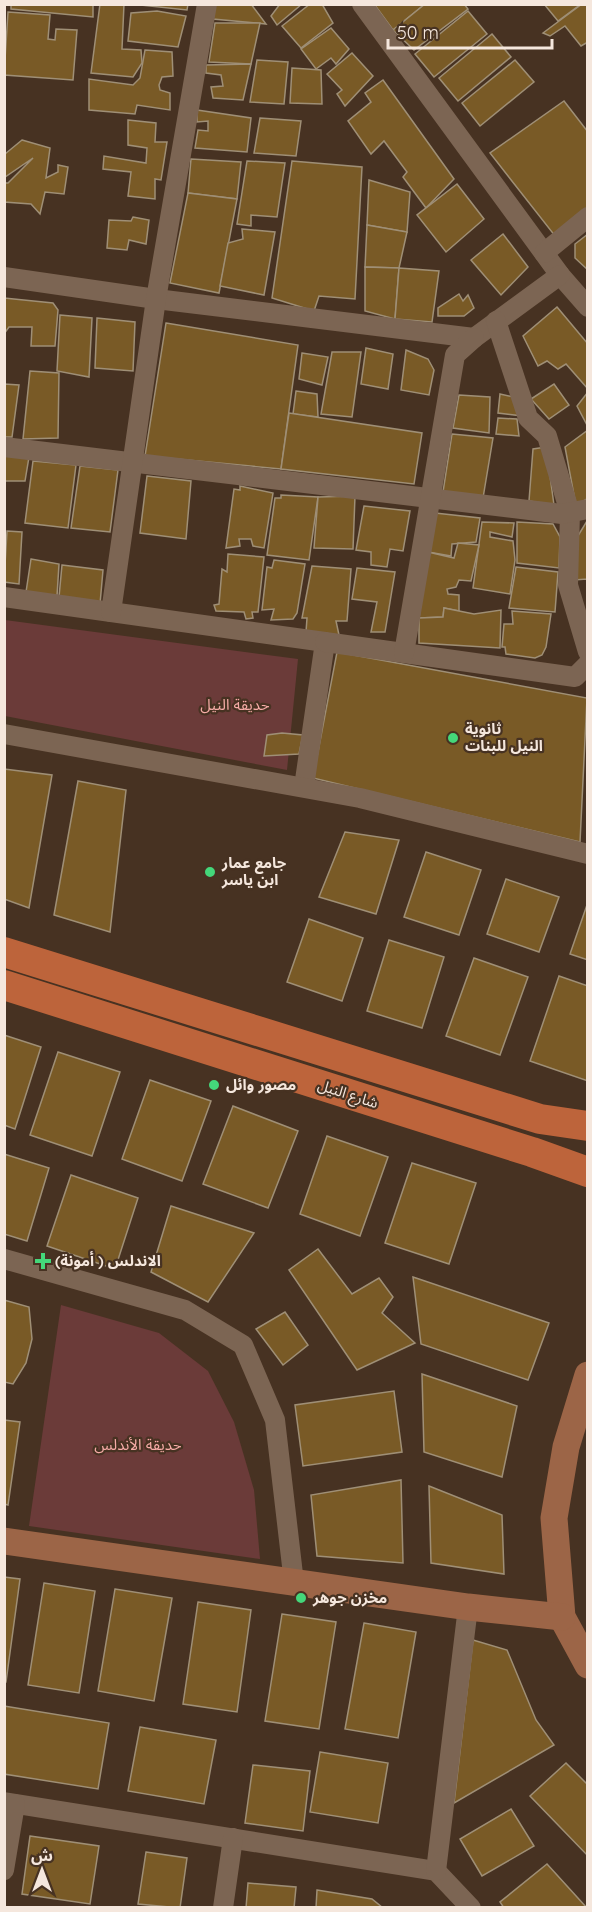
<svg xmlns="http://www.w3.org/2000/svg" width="592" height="1912" font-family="Quicksand,'Noto Sans Arabic',sans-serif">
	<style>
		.green { fill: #6b3b39 }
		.building { fill: #795a26; stroke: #9f8f76; stroke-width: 1.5 }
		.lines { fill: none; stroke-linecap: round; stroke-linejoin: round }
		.street { stroke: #7c6553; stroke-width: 20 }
		.secondary { stroke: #9c6547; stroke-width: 27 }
		.primary { stroke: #bd643b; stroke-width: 30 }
		.poi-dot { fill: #44d77a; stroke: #473222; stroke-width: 2 }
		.labels { text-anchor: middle; stroke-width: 4.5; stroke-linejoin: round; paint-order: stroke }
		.park-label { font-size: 15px; fill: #f6aca7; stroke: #473222 }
		.poi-label { font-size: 15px; font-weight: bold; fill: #f5e7dd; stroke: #473222; text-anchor: start }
		.street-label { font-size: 15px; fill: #f5e7dd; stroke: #473222 }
	</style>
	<rect width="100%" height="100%" fill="#473222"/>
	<!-- green -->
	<g class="green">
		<polygon points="5,620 298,659 287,770 5,716"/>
		<polygon points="61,1305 159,1333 208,1371 234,1422 254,1490 260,1559 29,1526"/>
	</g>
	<!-- building -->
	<g class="building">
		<polygon points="11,4 93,4 93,17 11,9"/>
		<polygon points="100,4 124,4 122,49 141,50 142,63 133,77 91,73"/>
		<polygon points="131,4 188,4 187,10"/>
		<polygon points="215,4 251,4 266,24 213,19"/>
		<polygon points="280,4 302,4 277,25 271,16"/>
		<polygon points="310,4 322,4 333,23 301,48 282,26"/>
		<polygon points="374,4 425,4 393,30"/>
		<polygon points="425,4 464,4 468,9 414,50 393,30"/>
		<polygon points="544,4 581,4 558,21"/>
		<polygon points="582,4 588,4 588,42 581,46 565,26 550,36 543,33"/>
		<polygon points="157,11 186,16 178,47 128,41 131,13"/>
		<polygon points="468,11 487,34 434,77 415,54"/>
		<polygon points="8,12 50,15 48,39 55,40 56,29 77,30 73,80 4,75"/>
		<polygon points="215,23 260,23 251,64 209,62"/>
		<polygon points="331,28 349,49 336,64 331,58 316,69 301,49"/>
		<polygon points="492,34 511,57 458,101 439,78"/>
		<polygon points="145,50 172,52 173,76 162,77 159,85 160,90 170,93 170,110 137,105 135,114 89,110 89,79 133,85 140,78"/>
		<polygon points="352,53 373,76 345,106 337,94 342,90 327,74"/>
		<polygon points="257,60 288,62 284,104 250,102"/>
		<polygon points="515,60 534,82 480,126 462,103"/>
		<polygon points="251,64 243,100 213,98 211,87 223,86 221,75 206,73 206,65"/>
		<polygon points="292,68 321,70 322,104 290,103"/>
		<polygon points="383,80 454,179 426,208 403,177 407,172 384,141 371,154 348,121 371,102 365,93"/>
		<polygon points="564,101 588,132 588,213 559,241 490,153"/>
		<polygon points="197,110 251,118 247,152 195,148 198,130 208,131 208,121 197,122"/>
		<polygon points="260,118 301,121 296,156 254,153"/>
		<polygon points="128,120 156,123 155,142 167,142 161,180 155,179 155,199 128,196 131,172 103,169 104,156 146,163 147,148 128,145"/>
		<polygon points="22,140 50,148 46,178 58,172 58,165 68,167 64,194 45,192 40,214 31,204 4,202 4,183 8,183 33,158 5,177 5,154"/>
		<polygon points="191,159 241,162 237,199 188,193"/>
		<polygon points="247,161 285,163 277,217 251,215 251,226 237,224"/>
		<polygon points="292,161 362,167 355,299 319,296 314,311 272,298"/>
		<polygon points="369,180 410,192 407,232 367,225"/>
		<polygon points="457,184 484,219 446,252 417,215"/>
		<polygon points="188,193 237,199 219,293 170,283"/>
		<polygon points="133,217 149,220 146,244 129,240 127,250 107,248 109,220 131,221"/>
		<polygon points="367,225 407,232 399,268 365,267"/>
		<polygon points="242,229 275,232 264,295 220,286 228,243 243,239"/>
		<polygon points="503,234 528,267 501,295 471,260"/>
		<polygon points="588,234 588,270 575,258 575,244"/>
		<polygon points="365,267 399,268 395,319 365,311"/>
		<polygon points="399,268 439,271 432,322 395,319"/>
		<polygon points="459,294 463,301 468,295 474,308 464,316 438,316 438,308"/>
		<polygon points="4,298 53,303 58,310 55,346 31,346 32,327 9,327 4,334"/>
		<polygon points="557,307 588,344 588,389 566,364 558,369 547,361 538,366 523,336"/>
		<polygon points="60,315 92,318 89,377 57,371"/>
		<polygon points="97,318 135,322 133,371 95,368"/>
		<polygon points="166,323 298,345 281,469 145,456"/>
		<polygon points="366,348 393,354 388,389 361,384"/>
		<polygon points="406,350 428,359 434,370 429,395 401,390"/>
		<polygon points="332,352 361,352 352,417 321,414"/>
		<polygon points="302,353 328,357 322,385 299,379"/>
		<polygon points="30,371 59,373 58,438 23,439"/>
		<polygon points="4,384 19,385 12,437 4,437"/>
		<polygon points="554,384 569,405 549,419 531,399"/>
		<polygon points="296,391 317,394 318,417 293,414"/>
		<polygon points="588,392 588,427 577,406"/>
		<polygon points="500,394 518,398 523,416 498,413"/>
		<polygon points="459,395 490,397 489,433 453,428"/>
		<polygon points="289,413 422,433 414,484 281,469"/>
		<polygon points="498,418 517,419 519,436 496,434"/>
		<polygon points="588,430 588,498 576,506 565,447"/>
		<polygon points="452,434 493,438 483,498 443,492"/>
		<polygon points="546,447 554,505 529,501 533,449"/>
		<polygon points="4,456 29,457 25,481 4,481"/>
		<polygon points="33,461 76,465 68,528 25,523"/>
		<polygon points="80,466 118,470 110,532 71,528"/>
		<polygon points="147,476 191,481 186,539 140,533"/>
		<polygon points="240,486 273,493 264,548 253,546 251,539 239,539 240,546 226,548 234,489 240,490"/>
		<polygon points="281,495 318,497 309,560 267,555 275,498 281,498"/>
		<polygon points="355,496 353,549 314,548 318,497"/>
		<polygon points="364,506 410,511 403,551 390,549 387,567 371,565 371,552 356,550"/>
		<polygon points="435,513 480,518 476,542 452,544 451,556 428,552"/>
		<polygon points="587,521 588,521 588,582 587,579 574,580 576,539"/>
		<polygon points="482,522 514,523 512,537 490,532 490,537 513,541 515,560 510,594 473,588"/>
		<polygon points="517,522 553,524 560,537 559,568 517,563"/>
		<polygon points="7,531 22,532 19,584 4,582"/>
		<polygon points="458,543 479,545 471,581 459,580 456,587 447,589 448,594 459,595 459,611 444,608 443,617 419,618 428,552 454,558"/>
		<polygon points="228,554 264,557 258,612 252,612 253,618 246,619 244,612 216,611 214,605 219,604 222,569 227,572"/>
		<polygon points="31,559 59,564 57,596 26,592"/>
		<polygon points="274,560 305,564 297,613 293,619 271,620 274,609 262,610 267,567 272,568"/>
		<polygon points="62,565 103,570 100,604 59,597"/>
		<polygon points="312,566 351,569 347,621 336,621 339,635 306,632 307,618 302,618"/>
		<polygon points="516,567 558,572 555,612 509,608"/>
		<polygon points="357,568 395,572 385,632 371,632 377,602 352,599"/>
		<polygon points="444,608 474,614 501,610 500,648 419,643 419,618 443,617"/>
		<polygon points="512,611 551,614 546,647 542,655 535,658 506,654 505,647 502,647 504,624 513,624"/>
		<polygon points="337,652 587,698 580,842 313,778"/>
		<polygon points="282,733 303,735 299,754 264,756 267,735"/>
		<polygon points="4,769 52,775 29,908 4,899"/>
		<polygon points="78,781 126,790 110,932 54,915"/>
		<polygon points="345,832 399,840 376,914 319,897"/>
		<polygon points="426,852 481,870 459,935 404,917"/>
		<polygon points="506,879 559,897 539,952 487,934"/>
		<polygon points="588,902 588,960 570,954"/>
		<polygon points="309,919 363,938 342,1001 287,982"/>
		<polygon points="389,940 444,957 422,1028 367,1011"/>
		<polygon points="474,958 528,977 500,1055 446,1036"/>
		<polygon points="559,976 588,986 588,1081 530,1061"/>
		<polygon points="4,1035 41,1047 15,1129 4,1125"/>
		<polygon points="58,1052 120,1072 92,1156 30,1135"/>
		<polygon points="150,1080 211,1101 182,1181 122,1159"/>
		<polygon points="233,1106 298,1131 268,1208 203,1184"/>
		<polygon points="327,1136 388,1157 360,1236 300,1214"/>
		<polygon points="4,1154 49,1168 27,1241 4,1234"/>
		<polygon points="412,1163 476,1183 449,1264 385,1243"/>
		<polygon points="71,1175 138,1198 115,1269 47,1246"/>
		<polygon points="171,1206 254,1233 208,1302 151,1272"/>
		<polygon points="318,1249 352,1294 379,1278 393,1297 382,1313 415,1343 357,1370 289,1270"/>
		<polygon points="413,1277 549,1323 528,1380 421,1344"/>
		<polygon points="4,1300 29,1307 32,1339 26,1363 13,1384 4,1382"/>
		<polygon points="285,1312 308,1345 283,1365 256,1329"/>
		<polygon points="422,1374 517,1406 502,1477 424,1452"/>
		<polygon points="394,1391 402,1452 303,1466 295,1405"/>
		<polygon points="4,1420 20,1422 8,1505 4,1504"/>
		<polygon points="401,1480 403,1563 317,1556 311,1495"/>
		<polygon points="429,1486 502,1515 504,1574 431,1563"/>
		<polygon points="4,1577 20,1579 6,1682 4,1682"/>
		<polygon points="44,1583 95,1591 79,1693 28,1685"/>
		<polygon points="115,1589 172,1598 154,1701 98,1691"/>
		<polygon points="198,1602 251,1610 237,1712 183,1704"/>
		<polygon points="282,1614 336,1622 319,1729 265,1721"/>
		<polygon points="364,1623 416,1632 398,1738 345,1729"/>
		<polygon points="473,1640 507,1650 536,1720 554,1745 454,1803"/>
		<polygon points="4,1706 109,1723 98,1789 4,1774"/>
		<polygon points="140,1727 216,1740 204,1804 128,1791"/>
		<polygon points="320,1752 388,1763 378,1823 310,1812"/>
		<polygon points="566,1763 588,1785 588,1856 530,1796"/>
		<polygon points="253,1765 310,1771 303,1831 245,1823"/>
		<polygon points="511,1809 534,1846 482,1876 460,1839"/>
		<polygon points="30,1836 99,1846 90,1904 22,1894"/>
		<polygon points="146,1852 187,1858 180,1908 138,1904"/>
		<polygon points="547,1864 587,1908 504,1908 500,1902"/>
		<polygon points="248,1883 296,1887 294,1908 246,1908"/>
		<polygon points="317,1890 372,1899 383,1908 316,1908"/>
	</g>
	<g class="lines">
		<!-- street -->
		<g class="street">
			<polyline points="362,4 560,275 588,307"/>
			<polyline points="544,253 588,217"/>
			<polyline points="4,277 156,299 474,338 560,275"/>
			<polyline points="496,321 528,418 547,436 570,513 568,585 588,652"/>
			<polyline points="4,447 562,514 588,509"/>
			<polyline points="4,597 325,642 304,787"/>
			<polyline points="111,612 156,299 207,4"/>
			<polyline points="325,642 575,677 588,664"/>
			<polyline points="404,653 455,355 474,338"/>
			<polyline points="4,734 360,798 588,854"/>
			<polyline points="4,1259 185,1310 243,1345 275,1420 294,1583"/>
			<polyline points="4,1802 436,1871 471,1908"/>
			<polyline points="4,1870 15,1804"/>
			<polyline points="436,1871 468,1607"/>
			<polyline points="223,1908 233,1838"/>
		</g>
		<!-- secondary -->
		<g class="secondary">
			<polyline points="588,1375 566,1447 554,1518 562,1617 588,1665"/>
			<polyline points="4,1541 468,1607 562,1617"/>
		</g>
		<!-- primary -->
		<g class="primary">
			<polyline points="4,952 540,1119 588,1126"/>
			<polyline points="4,985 532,1152 588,1172"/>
		</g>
	</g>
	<!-- markers -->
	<g class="poi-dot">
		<circle cx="453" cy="738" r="6"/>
		<circle cx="210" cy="872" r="6"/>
		<circle cx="214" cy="1085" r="6"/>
		<path d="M40 1252h6v6h6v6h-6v6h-6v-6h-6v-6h6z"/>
		<circle cx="301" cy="1598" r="6"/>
	</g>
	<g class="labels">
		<!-- park labels -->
		<g class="park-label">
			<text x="235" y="710">حديقة النيل</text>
			<text x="138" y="1450">حديقة الأندلس</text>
		</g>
		<!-- poi labels -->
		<g class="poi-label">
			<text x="465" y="734">ثانوية<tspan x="465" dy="17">النيل للبنات</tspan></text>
			<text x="222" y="868">جامع عمار<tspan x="222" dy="17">ابن ياسر</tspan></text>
			<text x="226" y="1090">مصور وائل</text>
			<text x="55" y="1266">الاندلس ( أمونة)</text>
			<text x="313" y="1603">مخزن جوهر</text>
		</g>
		<!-- street labels -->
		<g class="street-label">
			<text transform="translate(348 1094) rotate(18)" y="5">شارع النيل</text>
		</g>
	</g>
	<!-- border -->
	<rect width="592" height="1912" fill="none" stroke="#f5e7dd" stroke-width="12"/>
	<!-- north arrow -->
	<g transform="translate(42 1870)" stroke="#473222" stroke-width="4.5" paint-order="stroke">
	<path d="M0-4.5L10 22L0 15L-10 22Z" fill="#f5e7dd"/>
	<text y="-9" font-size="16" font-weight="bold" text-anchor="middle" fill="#f5e7dd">ش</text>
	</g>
	<!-- scale -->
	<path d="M388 39v9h164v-9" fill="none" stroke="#f5e7dd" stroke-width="3"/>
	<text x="397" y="39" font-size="18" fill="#f5e7dd" stroke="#473222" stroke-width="4.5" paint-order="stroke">50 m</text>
</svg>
